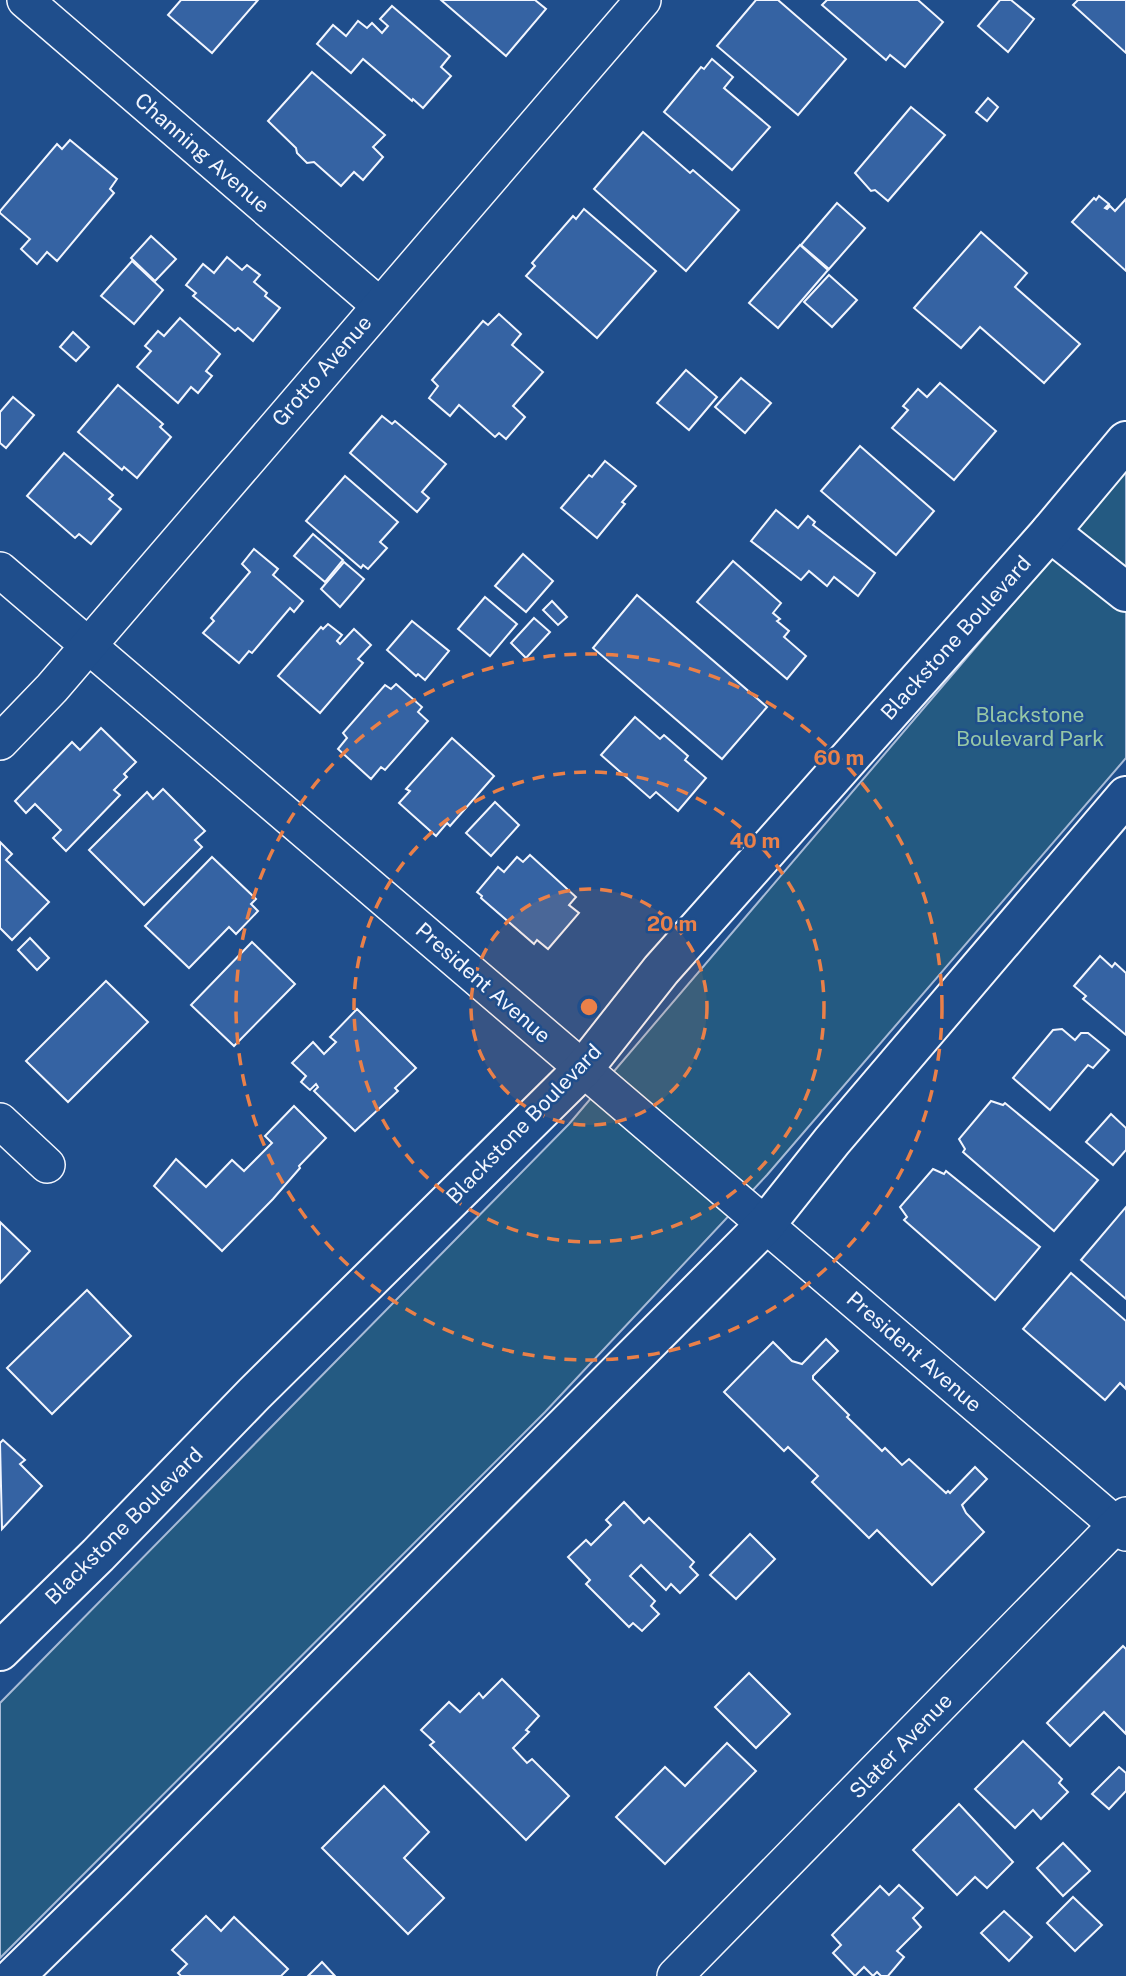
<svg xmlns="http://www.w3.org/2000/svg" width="1126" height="1976" font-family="'Public Sans',sans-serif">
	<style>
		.green { fill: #245a82; stroke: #a8bbd7; stroke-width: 2 }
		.building { fill: #3563a3; stroke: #f2f6ff; stroke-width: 2 }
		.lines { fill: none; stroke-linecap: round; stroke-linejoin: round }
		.minor-casing { stroke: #f2f6ff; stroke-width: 38 }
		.tertiary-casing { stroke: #f2f6ff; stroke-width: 42 }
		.secondary-casing { stroke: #f2f6ff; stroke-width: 42 }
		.minor { stroke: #1f4e8c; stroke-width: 35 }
		.tertiary { stroke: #1f4e8c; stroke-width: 38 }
		.secondary { stroke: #1f4e8c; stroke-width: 38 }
		.ring { fill: none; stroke: #ea8049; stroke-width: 3.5; stroke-dasharray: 12 9 }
		.labels { text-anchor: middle; stroke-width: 5; stroke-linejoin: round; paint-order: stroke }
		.street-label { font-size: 21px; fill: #f2f6ff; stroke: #1f4e8c }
		.park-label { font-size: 21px; fill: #97c8a6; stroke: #1f4e8c }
		.centre { fill: #ea8049; stroke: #1f4e8c; stroke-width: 3.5 }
		.ring-label { font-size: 21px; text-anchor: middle; font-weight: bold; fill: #ea8049; stroke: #1f4e8c; stroke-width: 5; stroke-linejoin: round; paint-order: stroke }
	</style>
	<rect width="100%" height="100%" fill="#1f4e8c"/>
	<!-- green -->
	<polygon class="green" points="1126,471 1126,758 767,1175 545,1412 0,1958 0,1703 569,1124"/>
	<!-- building -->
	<g class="building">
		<polygon points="181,0 258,0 212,53 168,15"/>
		<polygon points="441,0 535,0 546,9 506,56"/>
		<polygon points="756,0 778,0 846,59 798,115 717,46"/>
		<polygon points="827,0 918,0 943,22 905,67 890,55 886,60 822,5"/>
		<polygon points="1000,0 1011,0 1034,19 1008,52 978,26"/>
		<polygon points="1078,0 1126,0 1126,53 1073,5"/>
		<polygon points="392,6 450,56 441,67 451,76 423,108 413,99 412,101 363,59 351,73 317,44 333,25 346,36 358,21 367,28 372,23 382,33 388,26 380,19"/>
		<polygon points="712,59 733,77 724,88 770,127 732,170 664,112 701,67 704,69"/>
		<polygon points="312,72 385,135 373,147 383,157 363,180 354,172 341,186 314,162 307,163 297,153 296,148 268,121"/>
		<polygon points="988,98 998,107 987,121 976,112"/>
		<polygon points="911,107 945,135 888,201 875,190 871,191 855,173"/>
		<polygon points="643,132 690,173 693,170 739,210 686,271 594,189"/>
		<polygon points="70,140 117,179 110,189 114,193 57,261 47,252 37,264 21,249 30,239 0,213 0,211 57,144 62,149"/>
		<polygon points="1099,196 1109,204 1105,208 1107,209 1110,206 1115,211 1126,199 1126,271 1072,222 1094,198 1096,200"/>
		<polygon points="837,203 865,228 829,269 801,245"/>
		<polygon points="584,209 656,271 597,338 526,276 535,266 532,263 573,216 576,219"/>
		<polygon points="981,232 1027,273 1015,287 1080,344 1044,383 980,327 961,348 914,308"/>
		<polygon points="151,236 176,259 155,281 131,258"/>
		<polygon points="800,245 828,270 778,328 749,303"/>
		<polygon points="227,257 242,270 247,265 260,275 254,282 267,293 265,296 280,308 253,341 238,328 235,331 193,296 196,293 186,285 203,264 214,273"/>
		<polygon points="132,261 163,290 134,324 101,296"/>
		<polygon points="829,275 857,300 832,327 804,302"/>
		<polygon points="499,314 521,334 512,345 543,372 513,406 525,417 506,439 499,433 495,437 459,405 450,416 429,398 438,386 432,380 483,321 488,325"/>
		<polygon points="180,318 220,354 206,371 212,376 198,393 191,387 178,403 137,367 151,351 145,346 158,331 164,336"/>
		<polygon points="73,332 89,347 76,361 60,347"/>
		<polygon points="686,370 717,397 689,430 657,403"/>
		<polygon points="741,378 771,403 745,433 715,407"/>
		<polygon points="940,383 996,431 954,480 892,428 908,410 903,406 918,389 927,397"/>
		<polygon points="118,385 163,424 160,427 171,437 137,478 124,467 122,470 78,432"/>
		<polygon points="13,397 34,415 6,448 0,443 0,412"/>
		<polygon points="382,416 392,424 395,421 446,464 422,492 429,498 417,512 350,453"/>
		<polygon points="860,446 934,511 896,555 821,491"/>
		<polygon points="64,453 113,495 109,499 121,509 91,544 79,534 75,538 27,496"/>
		<polygon points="605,461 636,486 622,502 625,504 597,538 561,508 589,475 592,477"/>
		<polygon points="345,476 398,522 380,542 387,548 368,569 363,565 361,568 306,521"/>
		<polygon points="776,510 798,528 808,516 815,522 813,525 875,573 858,596 834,577 827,586 809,571 801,580 751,541"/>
		<polygon points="313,534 343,560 325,582 294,556"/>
		<polygon points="254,549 278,569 273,575 303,601 294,612 290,608 252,653 249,651 239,663 203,633 214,621 211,618 250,572 242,564"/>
		<polygon points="523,554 553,581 526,612 495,586"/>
		<polygon points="733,561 781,603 773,613 780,619 777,621 789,631 784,637 806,656 787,679 697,602"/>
		<polygon points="344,562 364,579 340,607 321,589"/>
		<polygon points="637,595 767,707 722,759 593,648"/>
		<polygon points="485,597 517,624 490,656 458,629"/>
		<polygon points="552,601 567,617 558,625 543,610"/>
		<polygon points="534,618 550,632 526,658 511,643"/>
		<polygon points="412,621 449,651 425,680 418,674 416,676 387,650"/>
		<polygon points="328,624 342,635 337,641 340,644 354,629 371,645 358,659 363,663 320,713 278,676 321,627 323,629"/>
		<polygon points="396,684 422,707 418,712 428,721 385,770 381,767 371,779 338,749 347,738 343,733 385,685 391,689"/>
		<polygon points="635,717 660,739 664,735 688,756 685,760 706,778 678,811 656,792 650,798 601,755"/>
		<polygon points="101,728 136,762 124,774 127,777 114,790 120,795 66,851 53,838 61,830 35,804 26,813 15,801 72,742 80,750"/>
		<polygon points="452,738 494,776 450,826 447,823 436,836 399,803 410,791 406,789"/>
		<polygon points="163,789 205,831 195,840 202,847 144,905 89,850 147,792 153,799"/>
		<polygon points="495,802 519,825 491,856 466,833"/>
		<polygon points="0,842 12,854 6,860 49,902 12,940 0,928"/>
		<polygon points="530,855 576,897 569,905 579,913 548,949 537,940 534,944 481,898 482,896 477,892 498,867 504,872 517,857 523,862"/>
		<polygon points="212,857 256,899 251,904 258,911 236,934 229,927 189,968 145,926"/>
		<polygon points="30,938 49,958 37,970 18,950"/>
		<polygon points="252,942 295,984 234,1046 191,1005"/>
		<polygon points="1100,956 1112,967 1115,963 1126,973 1126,1035 1083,999 1086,996 1074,986"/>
		<polygon points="106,981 148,1022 68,1102 26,1061"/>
		<polygon points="357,1009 416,1068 395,1088 398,1091 355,1131 314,1091 318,1087 316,1084 310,1090 301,1082 306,1076 292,1063 313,1042 324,1054 336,1042 330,1037"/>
		<polygon points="1062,1029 1075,1040 1081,1033 1088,1033 1109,1050 1093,1068 1088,1065 1050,1110 1013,1078 1053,1030"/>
		<polygon points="991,1101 1003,1105 1005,1103 1098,1180 1054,1231 963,1152 965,1149 959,1139"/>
		<polygon points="294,1106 326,1138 299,1166 300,1168 273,1199 222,1251 154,1186 176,1159 206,1187 232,1160 244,1171 272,1143 265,1136"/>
		<polygon points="1111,1114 1126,1128 1126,1150 1113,1165 1086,1142"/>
		<polygon points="933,1169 944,1174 946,1171 1040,1247 995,1300 904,1220 907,1217 900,1207"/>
		<polygon points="1126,1207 1126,1299 1081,1260"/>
		<polygon points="0,1222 30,1251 0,1283"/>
		<polygon points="1071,1273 1126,1321 1126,1389 1120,1383 1105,1400 1023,1329"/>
		<polygon points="87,1290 131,1336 52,1414 7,1368"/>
		<polygon points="826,1339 838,1351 813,1376 813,1379 849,1415 847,1417 882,1451 885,1448 902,1465 909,1459 946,1493 948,1491 950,1493 975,1467 987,1479 962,1505 966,1513 984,1532 932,1585 877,1530 869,1538 812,1482 818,1476 788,1447 784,1451 724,1392 773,1342 792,1361 802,1364"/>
		<polygon points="3,1440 25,1460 20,1464 42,1486 2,1529 0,1443"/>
		<polygon points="624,1502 644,1523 649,1518 694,1562 690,1567 698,1575 680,1593 671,1584 666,1590 641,1565 630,1576 655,1601 651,1606 659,1614 642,1631 633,1623 629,1627 586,1584 590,1580 568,1557 586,1540 591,1545 611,1525 606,1520"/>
		<polygon points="750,1534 775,1559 736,1599 710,1575"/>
		<polygon points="1123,1646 1126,1649 1126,1734 1104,1712 1070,1746 1047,1723"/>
		<polygon points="749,1673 790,1714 756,1748 715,1707"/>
		<polygon points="502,1679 539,1716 526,1730 529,1732 513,1748 527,1763 532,1759 569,1796 526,1840 430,1745 434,1742 421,1730 449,1702 460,1712 479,1693 483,1698"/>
		<polygon points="1023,1741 1062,1779 1059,1783 1068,1792 1041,1819 1033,1810 1015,1828 975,1789"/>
		<polygon points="727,1743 756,1771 665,1864 616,1817 665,1767 685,1786"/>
		<polygon points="1119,1767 1126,1773 1126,1791 1109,1809 1092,1794"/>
		<polygon points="384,1786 429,1832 404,1858 444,1898 408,1934 322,1848"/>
		<polygon points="959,1804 1013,1862 987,1888 975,1877 957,1895 913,1850"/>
		<polygon points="1063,1843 1090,1871 1063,1896 1037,1868"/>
		<polygon points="899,1885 923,1908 913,1918 921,1927 897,1951 904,1957 888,1976 881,1976 877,1972 873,1976 864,1967 855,1976 833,1953 841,1945 832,1935 880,1886 889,1895"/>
		<polygon points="1073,1897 1102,1925 1075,1951 1047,1923"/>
		<polygon points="1004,1911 1032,1937 1009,1961 981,1933"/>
		<polygon points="206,1916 221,1931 234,1917 288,1969 281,1976 181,1976 178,1973 187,1964 172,1950"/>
		<polygon points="322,1962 335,1976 308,1976"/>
	</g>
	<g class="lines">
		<!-- minor casing -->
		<g class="minor-casing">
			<g id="minor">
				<polyline points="25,0 379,305"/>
				<polyline points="0,570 1126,1533"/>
				<polyline points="0,742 52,688 643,0"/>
				<polyline points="0,1121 47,1165"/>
				<polyline points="675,1976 1126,1515"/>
			</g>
		</g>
		<!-- tertiary casing -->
		<g class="tertiary-casing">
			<polyline id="tertiary" points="1050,532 1126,592"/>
		</g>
		<!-- secondary casing -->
		<g class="secondary-casing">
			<g id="secondary">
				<polyline points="0,1651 98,1555 254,1394 583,1069 661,970 1050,532 1126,441"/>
				<polyline points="15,1976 111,1882 766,1224 832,1141 1126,796"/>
			</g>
		</g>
		<!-- minor -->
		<use href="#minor" class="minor"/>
		<!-- tertiary -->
		<use href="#tertiary" class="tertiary"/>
		<!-- secondary -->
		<use href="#secondary" class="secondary"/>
	</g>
	<!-- distance rings -->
	<circle cx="589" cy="1007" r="118" fill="#ea8049" fill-opacity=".12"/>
	<g class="ring">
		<circle cx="589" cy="1007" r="118"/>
		<circle cx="589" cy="1007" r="235"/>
		<circle cx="589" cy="1007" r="353"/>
	</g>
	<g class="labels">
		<!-- street labels -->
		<g class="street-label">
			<text transform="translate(202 153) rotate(41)" y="7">Channing Avenue</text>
			<text transform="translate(322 371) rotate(-49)" y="7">Grotto Avenue</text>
			<text transform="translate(956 638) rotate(-48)" y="7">Blackstone Boulevard</text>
			<text transform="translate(483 983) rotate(41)" y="7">President Avenue</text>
			<text transform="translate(524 1124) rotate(-46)" y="7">Blackstone Boulevard</text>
			<text transform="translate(914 1352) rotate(41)" y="7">President Avenue</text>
			<text transform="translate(124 1526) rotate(-45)" y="7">Blackstone Boulevard</text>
			<text transform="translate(901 1746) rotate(-46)" y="7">Slater Avenue</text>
		</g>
		<!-- park labels -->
		<g class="park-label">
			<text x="1030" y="722">Blackstone<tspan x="1030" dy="24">Boulevard Park</tspan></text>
		</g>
	</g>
	<circle cx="589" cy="1007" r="10" class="centre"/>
	<g class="ring-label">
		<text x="839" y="765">60 m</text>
		<text x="755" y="848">40 m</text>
		<text x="672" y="931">20 m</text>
	</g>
</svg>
